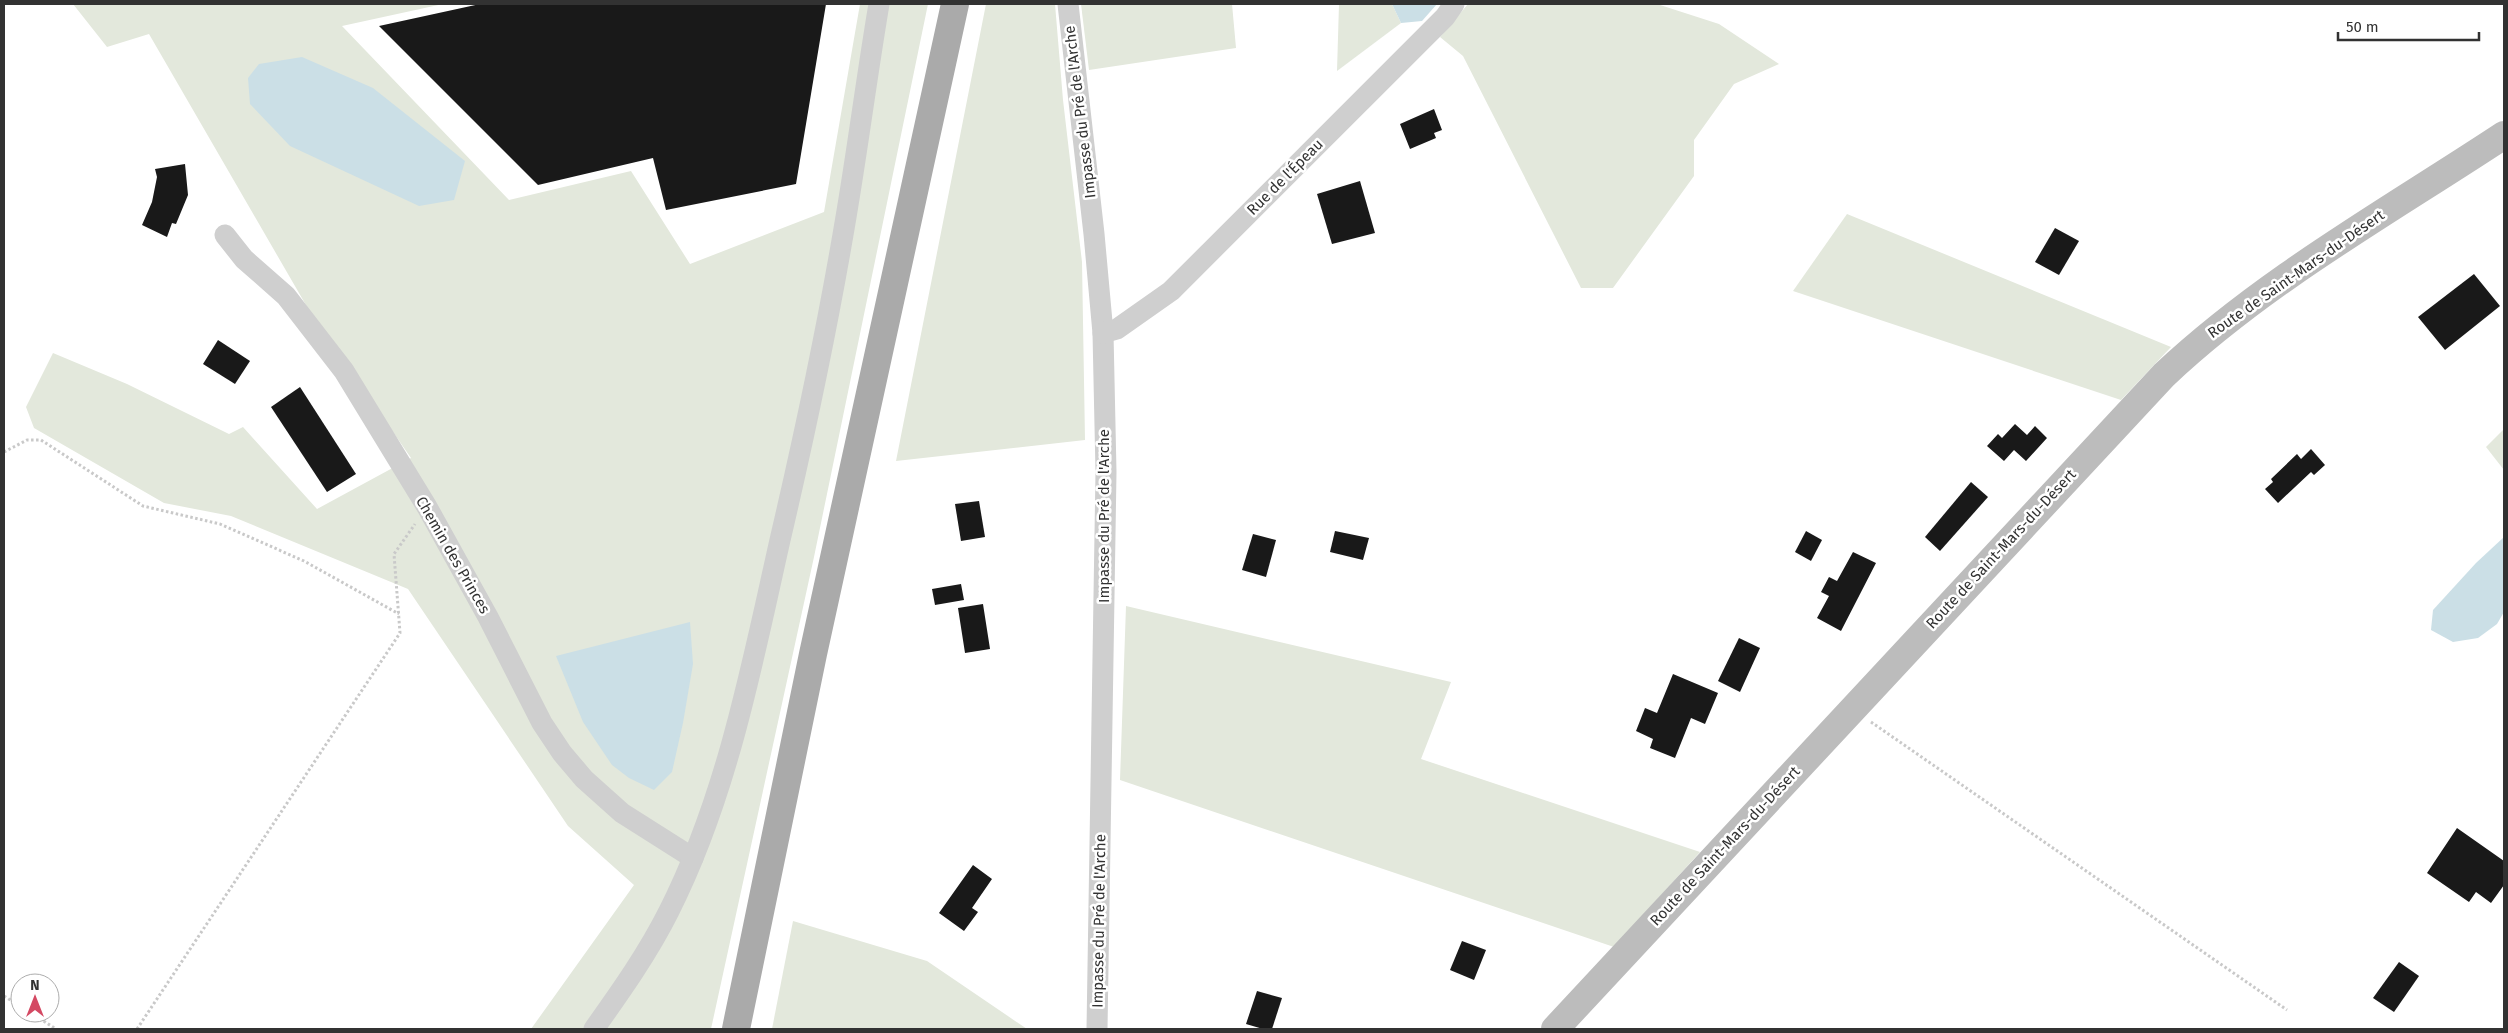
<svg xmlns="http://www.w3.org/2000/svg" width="2508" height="1033" font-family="'Fira Sans',sans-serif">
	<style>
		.green { fill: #e3e8dc }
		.water { fill: #cbdfe6 }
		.building { fill: #191919 }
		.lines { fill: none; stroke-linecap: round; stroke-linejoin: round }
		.path { stroke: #c9c9c9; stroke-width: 3; stroke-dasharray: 2.5 2.5; stroke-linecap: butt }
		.street { stroke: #cfcfcf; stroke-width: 21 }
		.secondary { stroke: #bcbcbc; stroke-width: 28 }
		.primary { stroke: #aaa; stroke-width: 28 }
		.labels { text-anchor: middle; stroke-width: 5; stroke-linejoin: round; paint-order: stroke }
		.street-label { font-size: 15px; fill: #323232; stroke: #fff }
	</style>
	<rect width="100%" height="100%" fill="#fff"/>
	<!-- green -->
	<g class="green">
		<polygon points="73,4 443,4 342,26 509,200 631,171 690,264 824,212 860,4 928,4 814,557 711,1029 531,1029 634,885 568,826 408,589 231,516 164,503 34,428 26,407 53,353 127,384 229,434 243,427 317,509 411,458 310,312 149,34 107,47"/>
		<polygon points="986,4 1055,4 1063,100 1082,262 1085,440 896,461"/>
		<polygon points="1081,4 1232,4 1236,48 1089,70"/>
		<polygon points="1339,4 1392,4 1401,23 1337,71"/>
		<polygon points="1468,4 1657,4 1719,24 1779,64 1734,84 1694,140 1694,176 1613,288 1581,288 1463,56 1440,37"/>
		<polygon points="1847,214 2171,347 2121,400 1793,291"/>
		<polygon points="2504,429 2504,470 2486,447"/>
		<polygon points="1126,606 1451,682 1421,759 1700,852 1614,947 1120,780"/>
		<polygon points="793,921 927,961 1027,1029 772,1029"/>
	</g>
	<!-- water -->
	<g class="water">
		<polygon points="1392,4 1437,4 1422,21 1401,23"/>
		<polygon points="302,57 373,88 465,161 454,200 419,206 290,146 250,104 248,78 259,64"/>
		<polygon points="2504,537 2504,612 2497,624 2478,638 2453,642 2431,630 2433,610 2476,563"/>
		<polygon points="690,622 693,664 683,723 672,772 654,790 629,778 612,765 583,722 556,656"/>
	</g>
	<!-- building -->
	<g class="building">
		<polygon points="480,4 826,4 796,184 666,210 653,158 538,185 379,26"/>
		<polygon points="1434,109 1442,130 1434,133 1436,138 1410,149 1400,124"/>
		<polygon points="185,164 188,195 176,224 172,223 167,237 142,225 152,202 157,177 155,169"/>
		<polygon points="1360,181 1375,233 1332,244 1317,194"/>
		<polygon points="2055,228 2079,241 2059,275 2035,262"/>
		<polygon points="2474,274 2500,306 2445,350 2418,317"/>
		<polygon points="218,340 250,361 235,384 203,364"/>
		<polygon points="300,387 356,474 327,492 271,407"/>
		<polygon points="2015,424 2027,435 2035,426 2047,438 2026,461 2014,450 2004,461 1987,446 1998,434 2002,438"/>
		<polygon points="2311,449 2325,465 2314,475 2311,472 2278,503 2265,489 2273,482 2271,479 2297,454 2301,459"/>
		<polygon points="1971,482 1988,497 1940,551 1925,537"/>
		<polygon points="979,501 985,537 961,541 955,504"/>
		<polygon points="1335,531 1369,538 1363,560 1330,552"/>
		<polygon points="1806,531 1822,540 1811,561 1795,552"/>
		<polygon points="1253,534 1276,540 1266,577 1242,570"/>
		<polygon points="1853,552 1876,563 1841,631 1817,618 1829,596 1821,592 1829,577 1837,581"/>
		<polygon points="961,584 964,600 935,605 932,589"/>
		<polygon points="983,604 990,649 965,653 958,608"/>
		<polygon points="1739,638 1760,648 1740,692 1718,681"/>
		<polygon points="1673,674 1718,693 1705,724 1691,718 1675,758 1650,748 1653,739 1636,731 1645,708 1657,713"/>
		<polygon points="2457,828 2504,861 2504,885 2491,903 2476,892 2469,902 2427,873"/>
		<polygon points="973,865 992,879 972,908 978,912 964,931 939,913"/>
		<polygon points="1462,941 1486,950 1474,980 1450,970"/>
		<polygon points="2399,962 2419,976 2394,1012 2373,998"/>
		<polygon points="1257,991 1282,998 1272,1029 1263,1029 1246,1024"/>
	</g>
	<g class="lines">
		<!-- path -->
		<g class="path">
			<polyline points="4,452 27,440 41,440 143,506 220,524 304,561 399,614"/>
			<polyline points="1871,722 2287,1010"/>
			<polyline points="4,996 20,1006"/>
			<polyline points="31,1013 56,1029"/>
			<polyline points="137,1029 400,633 394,554 415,524"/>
		</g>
		<!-- street -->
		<g class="street">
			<polyline points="1068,4 1094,234 1103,333 1106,472 1097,1029"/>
			<polyline points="225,235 244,259 286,296 344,371 427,507 488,617 542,723 562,753 584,779 622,813 693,858"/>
			<polyline points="1103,333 1117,329 1171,291 1445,17 1454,4"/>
			<path d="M594,1029C621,991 648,953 669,911C727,796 752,665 780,540C805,433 828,325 846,217C858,146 867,75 879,4"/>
		</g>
		<!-- secondary -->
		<path class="secondary" d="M1555,1029L2164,375C2265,280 2389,211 2504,135"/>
		<!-- primary -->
		<polyline class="primary" points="736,1029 813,654 955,4"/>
	</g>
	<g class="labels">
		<!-- street labels -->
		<g class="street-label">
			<text transform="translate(1080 112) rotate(-97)" y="5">Impasse du Pré de l'Arche</text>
			<text transform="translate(1285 177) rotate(-45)" y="5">Rue de l'Épeau</text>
			<text transform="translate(2296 274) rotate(-35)" y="5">Route de Saint-Mars-du-Désert</text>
			<text transform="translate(1104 516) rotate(-90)" y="5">Impasse du Pré de l'Arche</text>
			<text transform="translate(2001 549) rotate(-47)" y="5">Route de Saint-Mars-du-Désert</text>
			<text transform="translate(453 555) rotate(60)" y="5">Chemin des Princes</text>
			<text transform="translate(1725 846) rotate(-47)" y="5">Route de Saint-Mars-du-Désert</text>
			<text transform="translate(1099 921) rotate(-89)" y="5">Impasse du Pré de l'Arche</text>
		</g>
	</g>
	<!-- border -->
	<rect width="2508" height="1033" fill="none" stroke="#323232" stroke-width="10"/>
	<!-- north arrow -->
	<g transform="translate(35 998)"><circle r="24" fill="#ffffff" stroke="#adadad"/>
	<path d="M0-4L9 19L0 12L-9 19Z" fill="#d44963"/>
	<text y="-8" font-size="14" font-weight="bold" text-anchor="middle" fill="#323232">N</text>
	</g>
	<!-- scale -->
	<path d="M2338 32v8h141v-8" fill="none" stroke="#323232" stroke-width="2.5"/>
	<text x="2346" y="32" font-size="15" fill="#323232" stroke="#ffffff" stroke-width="4" paint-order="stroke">50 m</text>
</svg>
